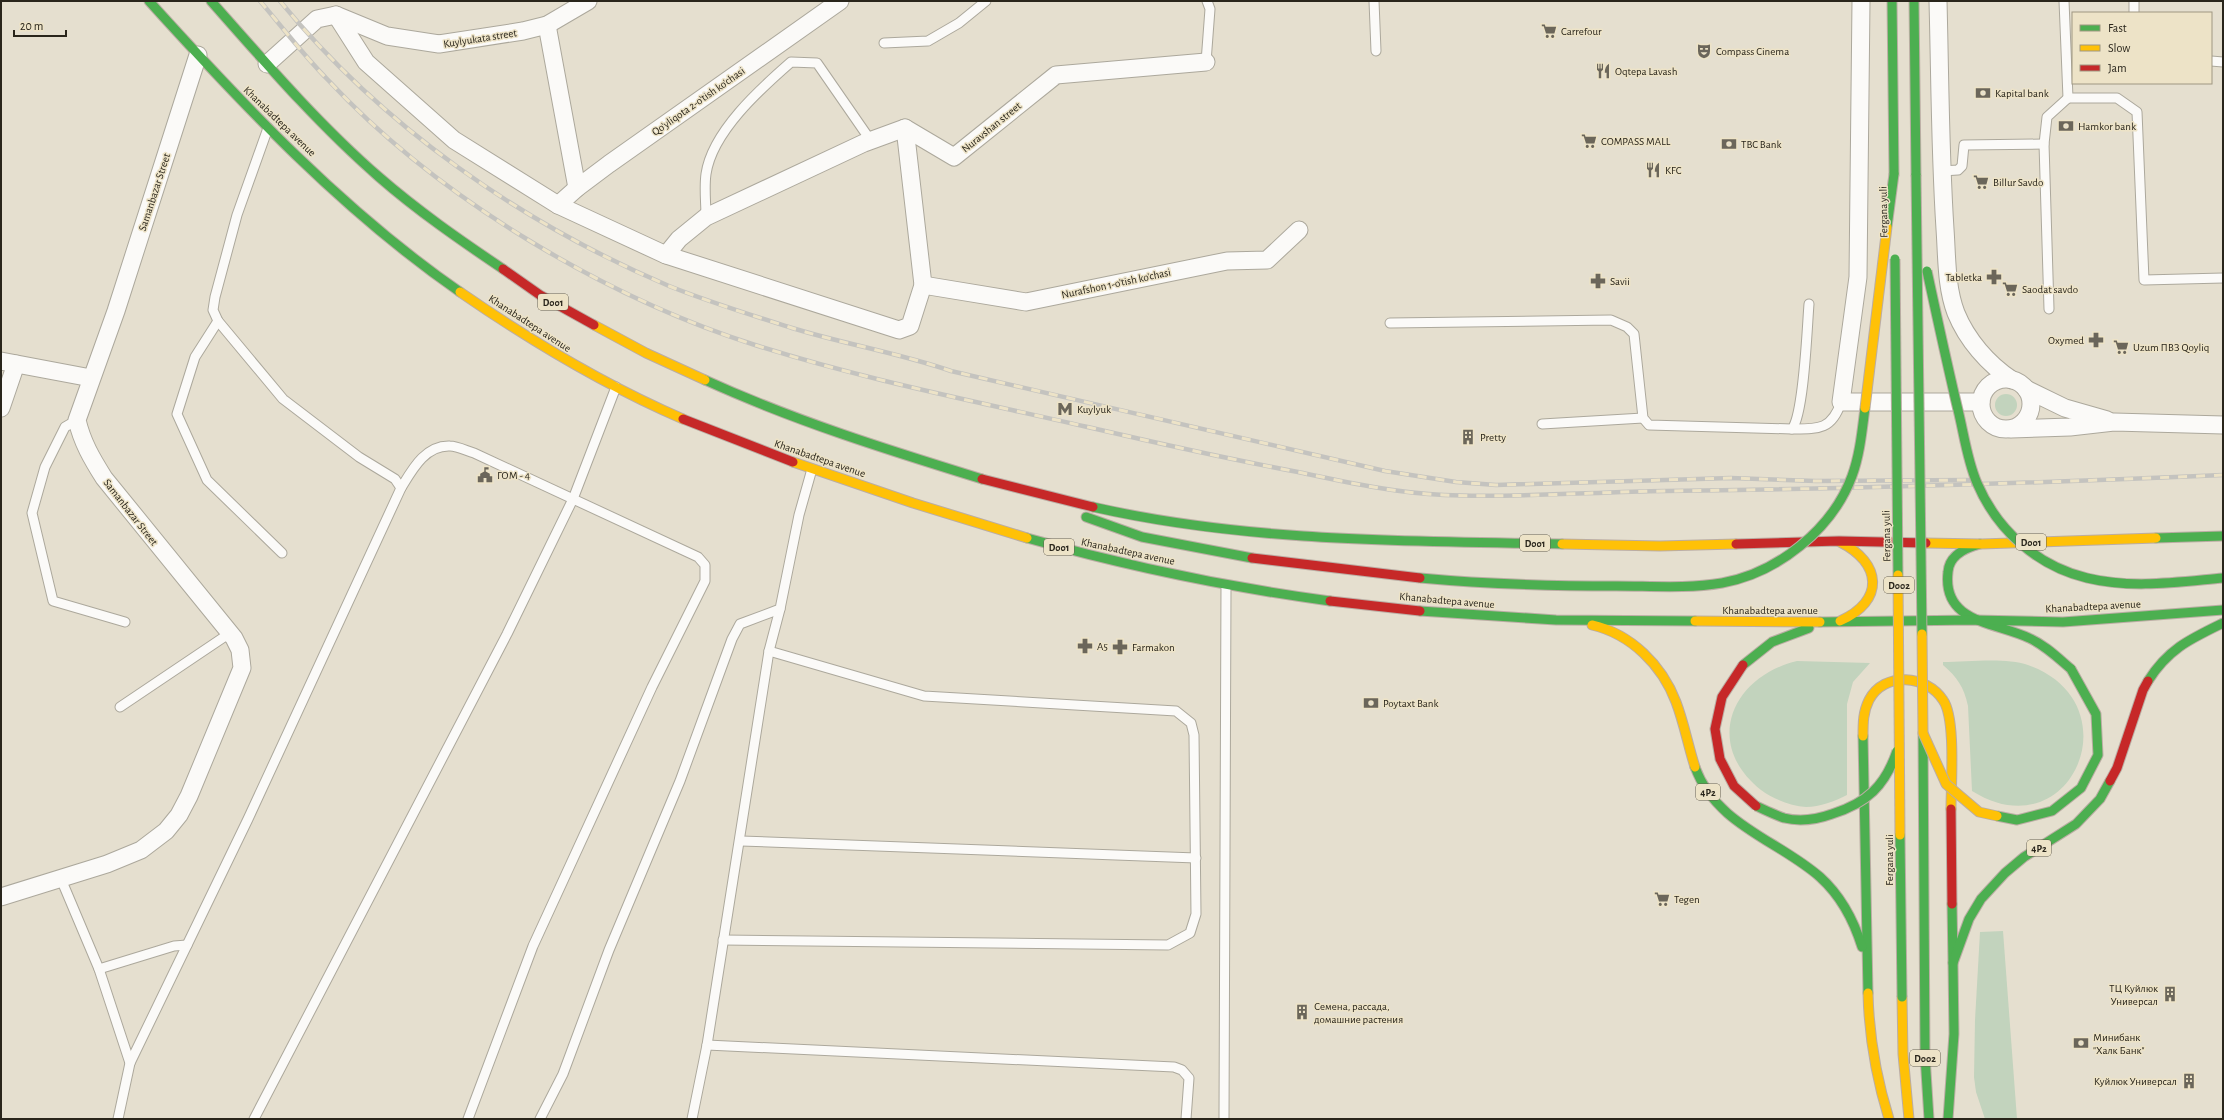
<svg xmlns="http://www.w3.org/2000/svg" width="2224" height="1120" font-family="'Alegreya Sans',sans-serif">
	<style>
		.green { fill: #c2d3bd }
		.lines { fill: none; stroke-linecap: round; stroke-linejoin: round }
		.lane-casing { stroke: #aca89c; stroke-width: 11 }
		.street-casing { stroke: #aca89c; stroke-width: 19 }
		.fast-casing { stroke: #bbada4; stroke-width: 11 }
		.slow-casing { stroke: #bbada4; stroke-width: 11 }
		.jam-casing { stroke: #bbada4; stroke-width: 11 }
		.lane { stroke: #fbfaf8; stroke-width: 9 }
		.street { stroke: #fbfaf8; stroke-width: 17 }
		.fast { stroke: #4caf50; stroke-width: 9 }
		.slow { stroke: #ffc107; stroke-width: 9 }
		.jam { stroke: #c62828; stroke-width: 9 }
		.rail-casing { stroke: #c4c3bf; stroke-width: 4.5 }
		.rail { stroke: #ede3c7; stroke-width: 3; stroke-dasharray: 9; stroke-linecap: butt }
		.fast-bridge-casing { stroke: #bbada4; stroke-width: 11; stroke-linecap: butt }
		.slow-bridge-casing { stroke: #bbada4; stroke-width: 11; stroke-linecap: butt }
		.jam-bridge-casing { stroke: #bbada4; stroke-width: 11; stroke-linecap: butt }
		.fast-bridge { stroke: #4caf50; stroke-width: 9 }
		.slow-bridge { stroke: #ffc107; stroke-width: 9 }
		.jam-bridge { stroke: #c62828; stroke-width: 9 }
		.labels { text-anchor: middle; stroke-width: 3; stroke-linejoin: round; paint-order: stroke }
		.shield { fill: #ede3c7; stroke: #645e4f; stroke-width: 1 }
		.shield-label { font-size: 10px; font-weight: bold; fill: #29251b }
		.poi-label { font-size: 11px; fill: #29251b; stroke: #ede3c7; text-anchor: start }
		.street-label { font-size: 11px; fill: #29251b; stroke: #ede3c7 }
	</style>
	<rect width="100%" height="100%" fill="#e5dfcf"/>
	<!-- green -->
	<g class="green">
		<circle cx="2006" cy="405" r="11"/>
		<path d="M1797,661L1870,663L1853,682L1847,704V795C1835,801 1820,807 1806,807C1791,806 1773,799 1761,790C1703,744 1731,677 1797,661Z"/>
		<path d="M1943,662C1968,662 2005,657 2028,665C2135,703 2071,853 1972,791L1968,706C1964,687 1957,677 1943,665Z"/>
		<polygon points="2003,931 2017,1119 1985,1119 1976,1092 1974,1077 1975,1020 1980,932"/>
	</g>
	<g class="lines">
		<!-- lane casing -->
		<g class="lane-casing">
			<g id="lane">
				<polyline points="1374,1 1376,51"/>
				<polyline points="2064,1 2068,98 2117,98 2137,112 2144,280 2223,278"/>
				<polyline points="2134,1 2134,13"/>
				<polyline points="884,43 928,41 959,23 986,1"/>
				<polyline points="2211,61 2223,62"/>
				<polyline points="1206,62 1210,9 1207,1"/>
				<polyline points="1942,171 1958,170 1962,166 1964,145 2044,144"/>
				<path d="M706,217C706,203 704,188 706,174C712,132 760,89 791,62L817,63L871,141"/>
				<polyline points="2049,309 2044,144 2047,117 2068,98"/>
				<polyline points="218,321 195,357 177,414 207,480 282,553"/>
				<path d="M1390,323L1611,320L1627,327L1634,334L1643,418L1649,425L1792,429C1804,414 1807,328 1809,304"/>
				<polyline points="77,420 65,427 45,467 32,513 53,601 125,622"/>
				<polyline points="1542,424 1643,418"/>
				<path d="M1792,429C1818,429 1832,430 1841,402"/>
				<path d="M401,488C412,470 425,445 450,446C457,446 467,451 474,453L698,557L705,565V581L652,687L533,946L468,1119"/>
				<polyline points="120,707 230,633"/>
				<polyline points="741,841 1196,858"/>
				<polyline points="61,879 99,969 130,1063 118,1119"/>
				<polyline points="723,940 1168,945 1190,933 1196,914 1194,735 1191,723 1176,711 924,696 769,651"/>
				<polyline points="99,969 174,946 187,945"/>
				<polyline points="707,1045 1174,1067 1182,1070 1189,1078 1186,1119"/>
				<polyline points="130,1063 248,819 401,488 395,479 359,457 283,399 218,321 213,310 215,297 237,215 268,128"/>
				<polyline points="254,1119 507,634 573,499 616,387"/>
				<polyline points="540,1119 563,1074 609,950 680,781 732,639 740,624 780,609 799,515 812,469"/>
				<polyline points="692,1119 707,1045 769,651 780,609"/>
				<polyline points="1224,1119 1226,585"/>
			</g>
		</g>
		<!-- street casing -->
		<g class="street-casing">
			<g id="street">
				<polyline points="1861,1 1858,277 1841,402 1981,402"/>
				<path d="M1938,1C1940,77 1940,153 1945,229C1947,257 1946,287 1956,313C1967,340 1988,364 2012,380"/>
				<polyline points="336,15 366,62 454,140 558,205 666,255 899,330 910,326 923,285 905,128"/>
				<polyline points="547,25 577,188"/>
				<polyline points="267,64 317,19 336,15 387,36 439,44 523,31 547,25 588,1"/>
				<polyline points="558,205 577,188 609,164 840,1"/>
				<polyline points="666,255 679,239 706,217 864,143 905,128 954,157 1056,75 1206,62"/>
				<polyline points="923,285 1026,302 1227,261 1267,260 1299,230"/>
				<polyline points="1,361 91,378"/>
				<circle cx="2006" cy="404" r="25"/>
				<polyline points="2026,389 2065,408 2107,420"/>
				<polyline points="1,408 16,364"/>
				<polyline points="2011,429 2070,427 2114,422 2223,425"/>
				<path d="M1,897L107,864L141,850L166,831L179,815L189,796L242,668L240,650L234,638L104,478C92,459 82,442 77,420L116,311L198,55"/>
			</g>
		</g>
		<!-- fast casing -->
		<g class="fast-casing">
			<g id="fast">
				<path d="M149,1C244,106 343,211 460,292"/>
				<path d="M211,1C264,61 318,124 379,177C418,211 460,240 503,269"/>
				<polyline points="1892,1 1894,174"/>
				<polyline points="1914,1 1916,175"/>
				<path d="M705,380C795,421 888,450 982,479"/>
				<path d="M1093,507C1247,542 1406,541 1562,544"/>
				<polyline points="1086,517 1142,537 1252,558"/>
				<path d="M1027,538C1126,566 1227,587 1330,601"/>
				<polyline points="2156,538 2223,536"/>
				<path d="M1980,544C1965,548 1949,555 1948,572C1942,623 1995,622 2029,638C2045,645 2058,658 2071,669"/>
				<polyline points="1420,611 1556,620 1695,621"/>
				<polyline points="1820,622 1974,620 2063,622 2223,610"/>
				<polyline points="1743,665 1772,642 1809,628"/>
				<path d="M2148,681C2168,649 2190,639 2223,623"/>
				<polyline points="1923,733 1925,1056 1929,1119"/>
				<polyline points="1863,736 1868,993"/>
				<path d="M1695,767C1716,825 1778,840 1820,877C1841,896 1854,921 1862,947"/>
				<polyline points="1952,904 1953,963"/>
				<polyline points="1948,1119 1954,1034 1953,963 1969,919 1981,899 2005,873 2024,857 2076,824 2100,799 2110,781"/>
			</g>
		</g>
		<!-- slow casing -->
		<g class="slow-casing">
			<g id="slow">
				<path d="M460,292C531,341 604,385 683,419"/>
				<polyline points="594,325 646,353 705,380"/>
				<polyline points="793,462 913,503 1027,538"/>
				<path d="M1840,542C1882,563 1885,601 1840,621"/>
				<polyline points="1926,543 1981,544 2156,538"/>
				<polyline points="1562,544 1660,546 1736,544"/>
				<polyline points="1695,621 1820,622"/>
				<path d="M1592,625C1631,634 1662,665 1676,702C1684,723 1688,745 1695,767"/>
				<path d="M1863,736C1863,723 1863,712 1869,700C1884,671 1927,675 1943,700C1956,718 1951,784 1951,809"/>
				<path d="M1868,993C1869,1036 1876,1077 1889,1119"/>
				<polyline points="1902,997 1903,1054 1909,1119"/>
			</g>
		</g>
		<!-- jam casing -->
		<g class="jam-casing">
			<g id="jam">
				<polyline points="503,269 540,295 594,325"/>
				<polyline points="683,419 793,462"/>
				<polyline points="982,479 1093,507"/>
				<polyline points="1736,544 1839,541 1926,543"/>
				<polyline points="1330,601 1420,611"/>
				<polyline points="2110,781 2117,768 2143,690 2148,681"/>
				<polyline points="1951,809 1952,904"/>
			</g>
		</g>
		<!-- lane -->
		<use href="#lane" class="lane"/>
		<!-- street -->
		<use href="#street" class="street"/>
		<!-- fast -->
		<use href="#fast" class="fast"/>
		<!-- slow -->
		<use href="#slow" class="slow"/>
		<!-- jam -->
		<use href="#jam" class="jam"/>
		<!-- rail casing -->
		<g class="rail-casing">
			<g id="rail">
				<path d="M260,1C283,28 304,56 329,81C437,197 604,297 755,345C865,380 979,402 1092,428C1161,444 1229,459 1298,472C1346,482 1395,493 1444,495C1517,498 1591,492 1665,491C1851,489 2037,483 2223,475"/>
				<path d="M280,1C382,126 521,223 669,286C709,302 751,315 792,328C844,344 899,353 951,371L1385,471L1456,482L1496,485L1731,478L1816,481L1971,480"/>
			</g>
		</g>
		<!-- rail -->
		<use href="#rail" class="rail"/>
		<!-- fast-bridge casing -->
		<g class="fast-bridge-casing">
			<g id="fast-bridge">
				<polyline points="1916,175 1922,634"/>
				<polyline points="1887,227 1894,174"/>
				<polyline points="1895,259 1898,575"/>
				<path d="M1927,271C1937,317 1947,364 1958,410C1964,434 1967,460 1977,483C1997,530 2037,566 2087,578C2132,589 2178,582 2223,578"/>
				<path d="M1420,578C1485,584 1550,586 1616,586C1651,586 1687,589 1722,583C1777,573 1832,530 1852,476C1860,454 1862,431 1865,408"/>
				<path d="M1756,806C1765,810 1775,815 1784,818C1800,822 1818,819 1832,814C1867,803 1885,786 1897,751"/>
				<polyline points="1997,816 2017,820 2052,811 2081,788 2098,755 2096,714 2071,669"/>
				<polyline points="1900,835 1902,997"/>
			</g>
		</g>
		<!-- slow-bridge casing -->
		<g class="slow-bridge-casing">
			<g id="slow-bridge">
				<polyline points="1865,408 1887,227"/>
				<polyline points="1898,575 1900,835"/>
				<polyline points="1922,634 1923,733 1946,784 1979,812 1997,816"/>
			</g>
		</g>
		<!-- jam-bridge casing -->
		<g class="jam-bridge-casing">
			<g id="jam-bridge">
				<polyline points="1252,558 1420,578"/>
				<polyline points="1743,665 1722,697 1715,729 1720,759 1734,786 1756,806"/>
			</g>
		</g>
		<!-- fast-bridge -->
		<use href="#fast-bridge" class="fast-bridge"/>
		<!-- slow-bridge -->
		<use href="#slow-bridge" class="slow-bridge"/>
		<!-- jam-bridge -->
		<use href="#jam-bridge" class="jam-bridge"/>
	</g>
	<!-- icons -->
	<defs>
		<g id="supermarket-bare" transform="scale(1.2)"><path d="M-6-5.5h2.5l.6 2H6L4.5 2H-2.5L-4.4-4H-6ZM-1.5 3.2a1.3 1.3 0 1 0 .1 0ZM3 3.2a1.3 1.3 0 1 0 .1 0Z" fill="#6b665a" stroke="#ede3c7" stroke-width="2.5" paint-order="stroke"/></g>
		<g id="theatre-bare" transform="scale(1.2)"><path d="M-5-5.5Q0-4 5-5.5V0Q5 5 0 6Q-5 5-5 0ZM-3.3-2.5H-1v1.5H-3.3ZM1-2.5H3.3v1.5H1ZM-2.8 1Q0 5.5 2.8 1Z" fill="#6b665a" stroke="#ede3c7" stroke-width="2.5" paint-order="stroke"/></g>
		<g id="restaurant-bare" transform="scale(1.2)"><path d="M-5-6h1v4h1v-4h1v4h1v-4h1v5L-1.5 .5V6h-2V.5L-5-1ZM5-6V6H3V1.5H1.5Q1.5-4 5-6Z" fill="#6b665a" stroke="#ede3c7" stroke-width="2.5" paint-order="stroke"/></g>
		<g id="bank-bare" transform="scale(1.2)"><path d="M-6-4H6V4H-6ZM0-2.3a2.3 2.3 0 1 0 0 4.6a2.3 2.3 0 1 0 0-4.6Z" fill="#6b665a" stroke="#ede3c7" stroke-width="2.5" paint-order="stroke"/></g>
		<g id="pharmacy-bare" transform="scale(1.2)"><path d="M-2-6h4v4h4v4h-4v4h-4v-4h-4v-4h4Z" fill="#6b665a" stroke="#ede3c7" stroke-width="2.5" paint-order="stroke"/></g>
		<g id="metro-bare" transform="scale(1.2)"><path d="M-5.5 5V-5H-3L0 0L3-5H5.5V5H3V-.5L0 4L-3-.5V5Z" fill="#6b665a" stroke="#ede3c7" stroke-width="2.5" paint-order="stroke"/></g>
		<g id="building-bare" transform="scale(1.2)"><path d="M-4-6H4V6H1V3H-1V6H-4ZM-2.5-4.3h1.7v1.8h-1.7ZM.8-4.3h1.7v1.8H.8ZM-2.5-1h1.7V.8h-1.7ZM.8-1h1.7V.8H.8Z" fill="#6b665a" stroke="#ede3c7" stroke-width="2.5" paint-order="stroke"/></g>
		<g id="civic-bare" transform="scale(1.2)"><path d="M-.6-6.5H3V-4.5H.6V-3L4-1V1h2V6H-6V1h2V-1L-.6-3ZM-1.2 2.5V6h2.4V2.5Z" fill="#6b665a" stroke="#ede3c7" stroke-width="2.5" paint-order="stroke"/></g>
	</defs>
	<g fill-rule="evenodd">
		<use href="#supermarket-bare" x="1549" y="31"/>
		<use href="#theatre-bare" x="1704" y="51"/>
		<use href="#restaurant-bare" x="1603" y="71"/>
		<use href="#bank-bare" x="1983" y="93"/>
		<use href="#bank-bare" x="2066" y="126"/>
		<use href="#supermarket-bare" x="1589" y="141"/>
		<use href="#bank-bare" x="1729" y="144"/>
		<use href="#restaurant-bare" x="1653" y="170"/>
		<use href="#supermarket-bare" x="1981" y="182"/>
		<use href="#pharmacy-bare" x="1994" y="277"/>
		<use href="#pharmacy-bare" x="1598" y="281"/>
		<use href="#supermarket-bare" x="2010" y="289"/>
		<use href="#pharmacy-bare" x="2096" y="340"/>
		<use href="#supermarket-bare" x="2121" y="347"/>
		<use href="#metro-bare" x="1065" y="409"/>
		<use href="#building-bare" x="1468" y="437"/>
		<use href="#civic-bare" x="485" y="475"/>
		<use href="#pharmacy-bare" x="1085" y="646"/>
		<use href="#pharmacy-bare" x="1120" y="647"/>
		<use href="#bank-bare" x="1371" y="703"/>
		<use href="#supermarket-bare" x="1662" y="899"/>
		<use href="#building-bare" x="2170" y="994"/>
		<use href="#building-bare" x="1302" y="1012"/>
		<use href="#bank-bare" x="2081" y="1043"/>
		<use href="#building-bare" x="2189" y="1081"/>
	</g>
	<g class="labels">
		<!-- shield labels -->
		<g class="shield">
			<rect x="538" y="294" width="30" height="16" rx="3"/>
			<rect x="2016" y="534" width="30" height="16" rx="3"/>
			<rect x="1520" y="535" width="30" height="16" rx="3"/>
			<rect x="1044" y="539" width="30" height="16" rx="3"/>
			<rect x="1884" y="577" width="30" height="16" rx="3"/>
			<rect x="1696" y="784" width="24" height="16" rx="3"/>
			<rect x="2027" y="840" width="24" height="16" rx="3"/>
			<rect x="1910" y="1050" width="30" height="16" rx="3"/>
		</g>
		<g class="shield-label">
			<text x="553" y="306">D001</text>
			<text x="2031" y="546">D001</text>
			<text x="1535" y="547">D001</text>
			<text x="1059" y="551">D001</text>
			<text x="1899" y="589">D002</text>
			<text x="1708" y="796">4P2</text>
			<text x="2039" y="852">4P2</text>
			<text x="1925" y="1062">D002</text>
		</g>
		<!-- poi labels -->
		<g class="poi-label">
			<text x="1561" y="35">Carrefour</text>
			<text x="1716" y="55">Compass Cinema</text>
			<text x="1615" y="75">Oqtepa Lavash</text>
			<text x="1995" y="97">Kapital bank</text>
			<text x="2078" y="130">Hamkor bank</text>
			<text x="1601" y="145">COMPASS MALL</text>
			<text x="1741" y="148">TBC Bank</text>
			<text x="1665" y="174">KFC</text>
			<text x="1993" y="186">Billur Savdo</text>
			<text x="1982" y="281" text-anchor="end">Tabletka</text>
			<text x="1610" y="285">Savii</text>
			<text x="2022" y="293">Saodat savdo</text>
			<text x="2084" y="344" text-anchor="end">Oxymed</text>
			<text x="2133" y="351">Uzum ПВЗ Qoyliq</text>
			<text x="1077" y="413">Kuylyuk</text>
			<text x="1480" y="441">Pretty</text>
			<text x="497" y="479">ГОМ - 4</text>
			<text x="1097" y="650">A5</text>
			<text x="1132" y="651">Farmakon</text>
			<text x="1383" y="707">Poytaxt Bank</text>
			<text x="1674" y="903">Tegen</text>
			<text x="2158" y="992" text-anchor="end">ТЦ Куйлюк<tspan x="2158" dy="13">Универсал</tspan></text>
			<text x="1314" y="1010">Семена, рассада,<tspan x="1314" dy="13">домашние растения</tspan></text>
			<text x="2093" y="1041">Минибанк<tspan x="2093" dy="13">"Халк Банк"</tspan></text>
			<text x="2177" y="1085" text-anchor="end">Куйлюк Универсал</text>
		</g>
		<!-- street labels -->
		<g class="street-label">
			<text transform="translate(480 38) rotate(-9)" y="4">Kuylyukata street</text>
			<text transform="translate(698 101) rotate(-35)" y="4">Qo'yliqota 2-o'tish ko'chasi</text>
			<text transform="translate(280 121) rotate(44)" y="4">Khanabadtepa avenue</text>
			<text transform="translate(991 127) rotate(-39)" y="4">Nuravshan street</text>
			<text transform="translate(154 192) rotate(-72)" y="4">Samanbazar Street</text>
			<text transform="translate(1883 212) rotate(-91)" y="4">Fergana yuli</text>
			<text transform="translate(1116 283) rotate(-12)" y="4">Nurafshon 1-o'tish ko'chasi</text>
			<text transform="translate(530 323) rotate(33)" y="4">Khanabadtepa avenue</text>
			<text transform="translate(820 458) rotate(19)" y="4">Khanabadtepa avenue</text>
			<text transform="translate(131 512) rotate(52)" y="4">Samanbazar Street</text>
			<text transform="translate(1886 536) rotate(-91)" y="4">Fergana yuli</text>
			<text transform="translate(1128 551) rotate(12)" y="4">Khanabadtepa avenue</text>
			<text transform="translate(1447 600) rotate(5)" y="4">Khanabadtepa avenue</text>
			<text transform="translate(2093 606) rotate(-3)" y="4">Khanabadtepa avenue</text>
			<text x="1770" y="614">Khanabadtepa avenue</text>
			<text transform="translate(1889 860) rotate(-90)" y="4">Fergana yuli</text>
		</g>
	</g>
	<!-- border -->
	<rect width="2224" height="1120" fill="none" stroke="#29251b" stroke-width="4"/>
	<!-- legend -->
	<rect x="2072" y="12" width="140" height="72" fill="#ede3c7" stroke="#9f9782"/>
	<rect x="2080" y="25" width="20" height="6" fill="#4caf50" stroke="#9f9782"/>
	<text x="2108" y="32" font-size="12" fill="#29251b">Fast</text>
	<rect x="2080" y="45" width="20" height="6" fill="#ffc107" stroke="#9f9782"/>
	<text x="2108" y="52" font-size="12" fill="#29251b">Slow</text>
	<rect x="2080" y="65" width="20" height="6" fill="#c62828" stroke="#9f9782"/>
	<text x="2108" y="72" font-size="12" fill="#29251b">Jam</text>
	<!-- scale -->
	<path d="M14 30v6h52v-6" fill="none" stroke="#29251b" stroke-width="2"/>
	<text x="20" y="30" font-size="12" fill="#29251b" stroke="#ede3c7" stroke-width="3" paint-order="stroke">20 m</text>
</svg>
